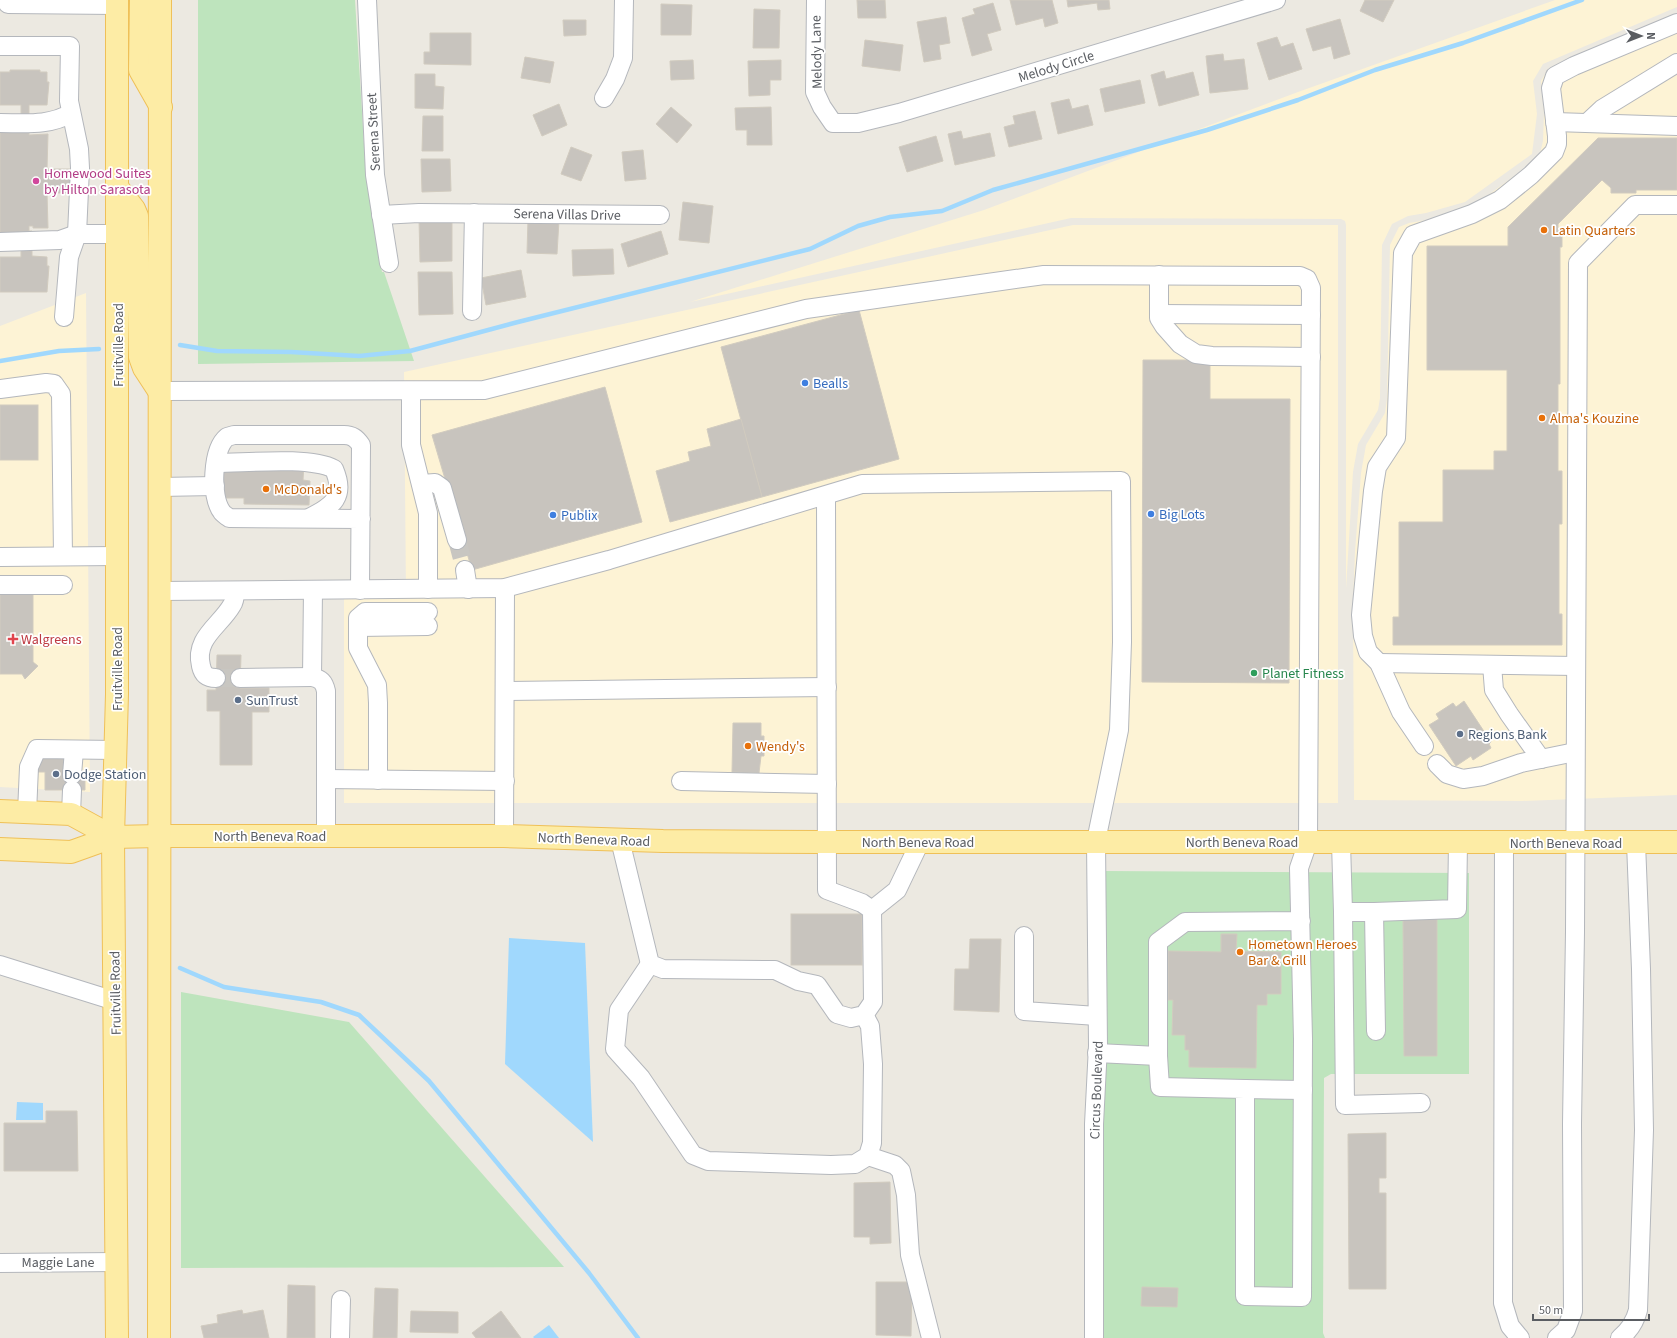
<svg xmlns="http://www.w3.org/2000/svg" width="1677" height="1338" font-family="'Source Sans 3',sans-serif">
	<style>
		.commercial { fill: #fdf3d5 }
		.green { fill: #bee4bd }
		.water { fill: #a0d8fd }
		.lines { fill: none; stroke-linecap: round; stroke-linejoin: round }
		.stream { stroke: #a0d8fd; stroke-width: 4.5 }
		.building { fill: #c8c4be; stroke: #d1cbbf }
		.minor-tunnel { stroke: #c8c6c1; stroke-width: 18; stroke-dasharray: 18 9; stroke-linecap: butt }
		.minor-casing { stroke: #b4b7bc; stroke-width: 20 }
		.major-casing { stroke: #efc058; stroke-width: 24 }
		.minor { stroke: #fff; stroke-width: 18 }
		.major { stroke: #fdeca5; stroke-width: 22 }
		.hotel-dot { fill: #d1479c; stroke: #fff; stroke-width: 1.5 }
		.food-dot { fill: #e8710a; stroke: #fff; stroke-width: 1.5 }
		.shop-dot { fill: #3f7fe0; stroke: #fff; stroke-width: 1.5 }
		.health-dot { fill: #e0444e; stroke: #fff; stroke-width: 1.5 }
		.leisure-dot { fill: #2e9e5b; stroke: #fff; stroke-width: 1.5 }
		.service-dot { fill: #5c6f8a; stroke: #fff; stroke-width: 1.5 }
		.labels { text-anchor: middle; stroke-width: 3.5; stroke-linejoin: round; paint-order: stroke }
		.street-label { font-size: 14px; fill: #5a5d62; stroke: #fff }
		.hotel-label { font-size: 14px; fill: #b23c85; stroke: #fff; text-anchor: start }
		.food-label { font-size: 14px; fill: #c56008; stroke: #fff; text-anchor: start }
		.shop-label { font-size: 14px; fill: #366cbe; stroke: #fff; text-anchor: start }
		.health-label { font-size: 14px; fill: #be3a42; stroke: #fff; text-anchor: start }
		.leisure-label { font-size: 14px; fill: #27864d; stroke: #fff; text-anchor: start }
		.service-label { font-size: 14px; fill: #4e5e75; stroke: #fff; text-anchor: start }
	</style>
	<rect width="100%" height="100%" fill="#ece9e1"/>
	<!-- commercial -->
	<g class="commercial">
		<polygon points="1555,0 1677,0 1677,7 1543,64 1533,81 1537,114 1532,154 1465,202 1426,213 1408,216 1392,224 1382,245 1380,398 1378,410 1358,444 1353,472 1346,589 1346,225 1345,221 1341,219 1071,218 690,302 984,210 1298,92"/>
		<polygon points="1677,15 1677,795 1522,801 1354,800 1353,601 1355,552 1361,473 1366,445 1385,413 1387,399 1390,245 1399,227 1409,223 1427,220 1469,209 1539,158 1543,141 1544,113 1541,81 1548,69"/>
		<polygon points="1073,225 1338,225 1338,803 344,803 344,595 406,594 404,372"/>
		<polygon points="86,293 90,792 0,787 0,326"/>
	</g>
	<!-- green -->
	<g class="green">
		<polygon points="198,0 355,0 366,176 382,272 384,272 414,361 198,364"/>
		<polygon points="1105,871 1469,873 1469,1074 1331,1074 1324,1078 1323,1333 1325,1338 1104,1338 1103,1124"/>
		<polygon points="181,992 349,1022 564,1267 181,1268"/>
	</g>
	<!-- water -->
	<g class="water">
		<polygon points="509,938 585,943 593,1142 505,1064"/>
		<polygon points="17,1102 43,1103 43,1120 16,1120"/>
		<polygon points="549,1325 559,1338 534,1338 533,1337"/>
	</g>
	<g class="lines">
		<!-- stream -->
		<g class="stream">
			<polyline points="180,345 217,351 291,352 359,356 410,351 518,322 810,249 858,226 890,217 942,211 993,190 1207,130 1298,100 1375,70 1463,43 1582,0"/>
			<polyline points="0,361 59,351 99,349"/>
			<polyline points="180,968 224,987 321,1002 359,1015 429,1081 589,1273 638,1338"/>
		</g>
	</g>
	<!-- building -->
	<g class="building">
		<polygon points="857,0 885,0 886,18 858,18"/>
		<polygon points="1010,0 1052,0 1058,23 1045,27 1043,18 1016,25"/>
		<polygon points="1067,0 1109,0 1110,9 1098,10 1097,3 1068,7"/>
		<polygon points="1365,0 1394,0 1383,22 1360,11"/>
		<polygon points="993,3 1001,30 987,34 992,50 972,56 962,18 975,14 973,9"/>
		<polygon points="661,4 692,5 691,35 661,35"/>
		<polygon points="754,9 780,10 779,48 753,48"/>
		<polygon points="946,17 950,43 939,45 941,59 924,62 917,22"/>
		<polygon points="1340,19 1350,54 1334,59 1331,46 1313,51 1306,29"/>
		<polygon points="563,20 586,20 586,35 564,36"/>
		<polygon points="430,33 471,33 471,65 424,64 424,52 430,52"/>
		<polygon points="1277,37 1281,47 1293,43 1302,69 1269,80 1257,43"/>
		<polygon points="865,40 903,45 900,71 862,66"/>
		<polygon points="1223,54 1224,61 1244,59 1248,89 1210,93 1206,56"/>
		<polygon points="525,57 554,62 550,83 521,78"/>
		<polygon points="693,60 694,79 671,80 670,61"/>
		<polygon points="781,60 781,80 770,80 770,95 749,96 748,61"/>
		<polygon points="10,70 40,70 40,72 47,72 47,82 49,82 47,105 29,105 29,135 48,134 47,169 72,169 72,193 47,193 48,228 33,228 33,226 29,226 29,231 32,231 32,256 47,257 47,266 49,266 47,292 0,292 0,257 21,257 21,233 0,233 0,128 21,128 21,105 0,105 0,72 10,72"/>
		<polygon points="1164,71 1166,79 1193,72 1199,95 1159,106 1151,75"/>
		<polygon points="415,74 435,74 435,86 444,87 443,109 415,108"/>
		<polygon points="1140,80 1145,103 1105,112 1100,89"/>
		<polygon points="1069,99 1072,109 1088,105 1093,125 1058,134 1051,103"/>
		<polygon points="559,104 567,125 542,136 533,115"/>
		<polygon points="671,107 692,125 677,143 656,124"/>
		<polygon points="771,107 772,145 747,145 747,130 736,130 735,108"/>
		<polygon points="1035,111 1042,139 1009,147 1004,127 1015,124 1013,116"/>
		<polygon points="423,116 443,116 443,151 422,151"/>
		<polygon points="961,131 963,139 990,133 995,156 955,165 948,134"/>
		<polygon points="936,136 943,161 907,172 899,147"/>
		<polygon points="1598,138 1677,138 1677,190 1636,190 1636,193 1611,193 1611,188 1602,180 1558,224 1558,231 1562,231 1562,247 1560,247 1560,384 1558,384 1558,471 1562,471 1562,524 1559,524 1559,614 1562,614 1562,645 1393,645 1393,617 1399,617 1399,522 1443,522 1443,470 1494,470 1494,451 1507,451 1507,370 1427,370 1427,246 1508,246 1508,227"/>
		<polygon points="571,147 592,155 581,181 561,174"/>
		<polygon points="643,150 646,179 625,181 622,152"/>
		<polygon points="421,159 450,159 451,191 422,192"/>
		<polygon points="683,202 713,206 709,243 679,240"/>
		<polygon points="419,219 452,219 452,261 420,262"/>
		<polygon points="528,219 559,220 557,254 527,253"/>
		<polygon points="661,231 668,254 628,267 621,244"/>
		<polygon points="613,249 614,274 573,276 572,250"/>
		<polygon points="521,270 526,297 486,305 481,278"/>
		<polygon points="418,272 452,272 453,314 419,315"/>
		<polygon points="859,310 899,459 762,497 721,347"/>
		<polygon points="1143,360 1210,360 1210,399 1290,399 1289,683 1142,682"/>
		<polygon points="605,387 642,522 472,570 432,435"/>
		<rect x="0" y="405" width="38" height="55"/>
		<polygon points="741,419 762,497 670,522 656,471 690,461 688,452 711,446 707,429"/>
		<polygon points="304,464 303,480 310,481 309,505 244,504 244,498 223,498 223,471"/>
		<polygon points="0,593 33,593 33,662 38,666 25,679 22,674 0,674"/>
		<polygon points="217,655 241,655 240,688 269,688 269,712 252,712 252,765 220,765 220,711 207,711 207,690 216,690"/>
		<polygon points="1464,701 1491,742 1489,744 1491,748 1473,760 1471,756 1456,766 1429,725 1439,719 1436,714 1453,703 1456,707"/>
		<polygon points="733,723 761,723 761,736 764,736 764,756 761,756 759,773 732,772"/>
		<polygon points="67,755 67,775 85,775 85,790 45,790 45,772 38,772 38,757"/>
		<rect x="791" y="914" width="71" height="51"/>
		<polygon points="1403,918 1437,918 1437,1056 1404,1056"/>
		<polygon points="1221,934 1237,934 1236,951 1281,952 1281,994 1267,994 1267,1005 1257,1005 1256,1068 1189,1067 1189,1050 1185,1050 1185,1035 1172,1035 1173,1000 1168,1000 1168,951 1221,952"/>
		<polygon points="970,939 1001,939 999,1012 954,1010 955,969 969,969"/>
		<polygon points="46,1111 77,1111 78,1171 4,1171 4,1123 46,1123"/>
		<polygon points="1386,1133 1386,1178 1379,1178 1379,1193 1386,1193 1386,1289 1349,1289 1348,1134"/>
		<polygon points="890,1182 891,1243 870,1244 870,1237 854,1237 854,1183"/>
		<polygon points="876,1282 912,1282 911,1336 876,1335"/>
		<polygon points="288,1285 315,1286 315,1338 287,1338"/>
		<polygon points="1142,1287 1178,1288 1177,1307 1141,1306"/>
		<polygon points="375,1288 398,1289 397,1338 373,1338"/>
		<polygon points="242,1310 243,1314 263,1310 269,1338 204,1338 201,1326 218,1323 217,1315"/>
		<polygon points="411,1311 458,1312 458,1333 410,1332"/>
		<polygon points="501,1311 521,1338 476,1338 472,1333"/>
	</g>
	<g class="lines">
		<!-- minor-tunnel -->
		<g class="minor-tunnel">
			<polyline points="457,540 465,570"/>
			<polyline points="216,678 240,678"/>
		</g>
		<!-- minor casing -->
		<g class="minor-casing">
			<g id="minor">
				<polyline points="367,0 375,175 389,263"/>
				<polyline points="816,0 815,92 822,107 833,123 858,123 899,113 1276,0"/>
				<polyline points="8,4 117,5"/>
				<polyline points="0,46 70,46 69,101 79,149 80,168 77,234 69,257 64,317"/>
				<polyline points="604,98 615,79 623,58 624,0"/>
				<polyline points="1555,122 1677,126"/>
				<path d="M0,123C25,123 50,126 71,113"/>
				<polyline points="1587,123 1602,109 1677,63"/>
				<polyline points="381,215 419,213 660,215"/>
				<polyline points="0,242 60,240 77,234 117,234"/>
				<polyline points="1159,275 1159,318 1164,326 1180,344 1196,354 1212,356 1311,357"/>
				<polyline points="472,311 474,213"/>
				<polyline points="1159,314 1311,315"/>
				<polyline points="0,389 46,383 54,384 61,394 63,556"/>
				<polyline points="159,391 484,390 806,309 1044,275 1300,276 1307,279 1311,288 1308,842 1299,868 1303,1039 1302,1297 1245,1296 1245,1089 1160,1087 1158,1056 1158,942 1185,922 1301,921"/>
				<polyline points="411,391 411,445 428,513 428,589"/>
				<path d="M216,463C246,463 309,456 334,469C346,497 333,506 309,518"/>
				<polyline points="422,484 435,483 442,488 457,540"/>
				<polyline points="159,487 215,486"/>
				<polyline points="0,557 118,556"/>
				<polyline points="465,570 468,589"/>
				<polyline points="0,585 63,585"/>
				<path d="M313,590L312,677C321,679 324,682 326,691V836"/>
				<path d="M360,590L361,445C356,438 352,435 344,435H234L227,437C212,449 210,497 222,512C223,514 227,516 229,518L361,519"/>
				<polyline points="159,591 505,588 609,560 862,484 1121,481 1122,642 1119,730 1096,841 1098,1046 1094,1124 1094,1338"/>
				<polyline points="358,627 428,626"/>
				<polyline points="1379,663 1576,666"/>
				<polyline points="1492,665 1494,690 1509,714 1541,759"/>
				<path d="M216,678C207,678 203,675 201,666C194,638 220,626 232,605C235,601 235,596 235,591"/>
				<polyline points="240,678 312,677"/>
				<polyline points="506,691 827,687"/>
				<polyline points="1424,746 1401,712 1379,663 1368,652 1363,636 1361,615 1373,491 1377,467 1396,438 1403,253 1413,235 1472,214 1500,200 1531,175 1554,152 1557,144 1557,136 1551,88 1555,76 1574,66 1677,23"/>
				<polyline points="1437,764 1447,774 1463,779 1483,776 1521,763 1575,752"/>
				<polyline points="72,775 74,750"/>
				<polyline points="326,779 505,781"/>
				<polyline points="378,780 378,703 377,685 358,648 358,618 365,612 428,612"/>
				<polyline points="681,781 827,784"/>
				<polyline points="27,813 29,767 37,749 116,750"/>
				<polyline points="71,814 72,790"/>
				<polyline points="504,836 505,588"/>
				<polyline points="620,840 650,964 663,969 775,970 798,981 817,985 837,1014 851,1018 864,1015 873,1002 872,910 862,903 827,890 826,496"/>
				<polyline points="1341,842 1343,912 1374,912"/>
				<polyline points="1504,843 1503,1303 1510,1326 1520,1338"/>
				<polyline points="872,910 897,890 920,842"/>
				<polyline points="1343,912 1345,1105 1421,1103"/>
				<polyline points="1024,936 1024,1011 1097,1016"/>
				<polyline points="650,964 619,1010 615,1049 641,1078 693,1155 708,1161 831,1165 855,1164 868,1156 872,1143 873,1064 870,1026 864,1015"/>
				<polyline points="0,965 115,1001"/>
				<polyline points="1376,1031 1374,912 1457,909 1458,843"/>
				<polyline points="1097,1053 1158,1056"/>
				<polyline points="1245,1089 1303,1090"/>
				<polyline points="868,1156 895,1165 901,1171 906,1195 910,1255 931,1338"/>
				<polyline points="0,1263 117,1262"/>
				<polyline points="340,1338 341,1300"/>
				<polyline points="1557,1338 1566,1330 1573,1311 1572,1124 1575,932 1578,263 1635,205 1677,205"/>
				<path d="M1620,1338C1630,1330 1635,1322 1638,1310L1644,1130L1641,969L1636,843"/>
			</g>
		</g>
		<!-- major casing -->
		<g class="major-casing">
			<g id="major">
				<polyline points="141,0 140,70 161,107"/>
				<polyline points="117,187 134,209 137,216 140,357 144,368 159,391"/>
				<polyline points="0,811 71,814 113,837"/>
				<polyline points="0,849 71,852 113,837 159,836 504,836 663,841 821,842 1677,842"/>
				<polyline points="117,1338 113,837 117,694 117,0"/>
				<polyline points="159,1338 160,0"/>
			</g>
		</g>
		<!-- minor -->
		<use href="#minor" class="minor"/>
		<!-- major -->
		<use href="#major" class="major"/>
	</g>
	<!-- markers -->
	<circle class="hotel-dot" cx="36" cy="181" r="4"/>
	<g class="food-dot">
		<circle cx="1544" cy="230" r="4"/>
		<circle cx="1542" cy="418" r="4"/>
		<circle cx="266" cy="489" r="4"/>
		<circle cx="748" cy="746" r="4"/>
		<circle cx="1240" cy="952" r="4"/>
	</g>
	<g class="shop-dot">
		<circle cx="805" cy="383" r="4"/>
		<circle cx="1151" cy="514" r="4"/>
		<circle cx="553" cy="515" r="4"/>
	</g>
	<path class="health-dot" d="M11 633h4v4h4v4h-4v4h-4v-4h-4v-4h4z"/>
	<circle class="leisure-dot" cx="1254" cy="673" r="4"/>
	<g class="service-dot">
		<circle cx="238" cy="700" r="4"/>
		<circle cx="1460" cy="734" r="4"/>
		<circle cx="56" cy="774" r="4"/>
	</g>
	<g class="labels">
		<!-- street labels -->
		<g class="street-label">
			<text transform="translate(816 52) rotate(-91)" y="5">Melody Lane</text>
			<text transform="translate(1056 66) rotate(-17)" y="5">Melody Circle</text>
			<text transform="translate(373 132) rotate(-93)" y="5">Serena Street</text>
			<text transform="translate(567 214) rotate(1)" y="5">Serena Villas Drive</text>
			<text transform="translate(118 345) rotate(-90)" y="5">Fruitville Road</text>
			<text transform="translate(117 669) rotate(-90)" y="5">Fruitville Road</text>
			<text x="270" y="841">North Beneva Road</text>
			<text transform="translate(594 839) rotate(2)" y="5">North Beneva Road</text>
			<text x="918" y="847">North Beneva Road</text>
			<text x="1242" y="847">North Beneva Road</text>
			<text x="1566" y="848">North Beneva Road</text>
			<text transform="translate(115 993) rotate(-91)" y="5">Fruitville Road</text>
			<text transform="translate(1096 1090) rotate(-88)" y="5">Circus Boulevard</text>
			<text x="58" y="1267">Maggie Lane</text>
		</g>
		<!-- hotel labels -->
		<g class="hotel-label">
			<text x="44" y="178">Homewood Suites<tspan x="44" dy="16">by Hilton Sarasota</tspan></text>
		</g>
		<!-- food labels -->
		<g class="food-label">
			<text x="1552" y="235">Latin Quarters</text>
			<text x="1550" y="423">Alma's Kouzine</text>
			<text x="274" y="494">McDonald's</text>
			<text x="756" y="751">Wendy's</text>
			<text x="1248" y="949">Hometown Heroes<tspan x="1248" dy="16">Bar &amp; Grill</tspan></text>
		</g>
		<!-- shop labels -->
		<g class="shop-label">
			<text x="813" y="388">Bealls</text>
			<text x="1159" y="519">Big Lots</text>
			<text x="561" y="520">Publix</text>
		</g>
		<!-- health labels -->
		<g class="health-label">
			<text x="21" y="644">Walgreens</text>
		</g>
		<!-- leisure labels -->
		<g class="leisure-label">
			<text x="1262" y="678">Planet Fitness</text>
		</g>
		<!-- service labels -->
		<g class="service-label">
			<text x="246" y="705">SunTrust</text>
			<text x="1468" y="739">Regions Bank</text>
			<text x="64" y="779">Dodge Station</text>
		</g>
	</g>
	<!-- north arrow -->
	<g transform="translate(1641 36) rotate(90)" stroke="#ffffff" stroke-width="3" paint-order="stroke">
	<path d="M0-3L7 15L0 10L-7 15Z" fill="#5a5d62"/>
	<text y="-6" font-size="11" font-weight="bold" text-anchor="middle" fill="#5a5d62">N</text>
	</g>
	<!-- scale -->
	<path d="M1533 1314v6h116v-6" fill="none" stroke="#5a5d62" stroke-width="2"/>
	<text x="1539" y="1314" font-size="12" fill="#5a5d62" stroke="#ffffff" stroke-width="3" paint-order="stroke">50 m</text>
</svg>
